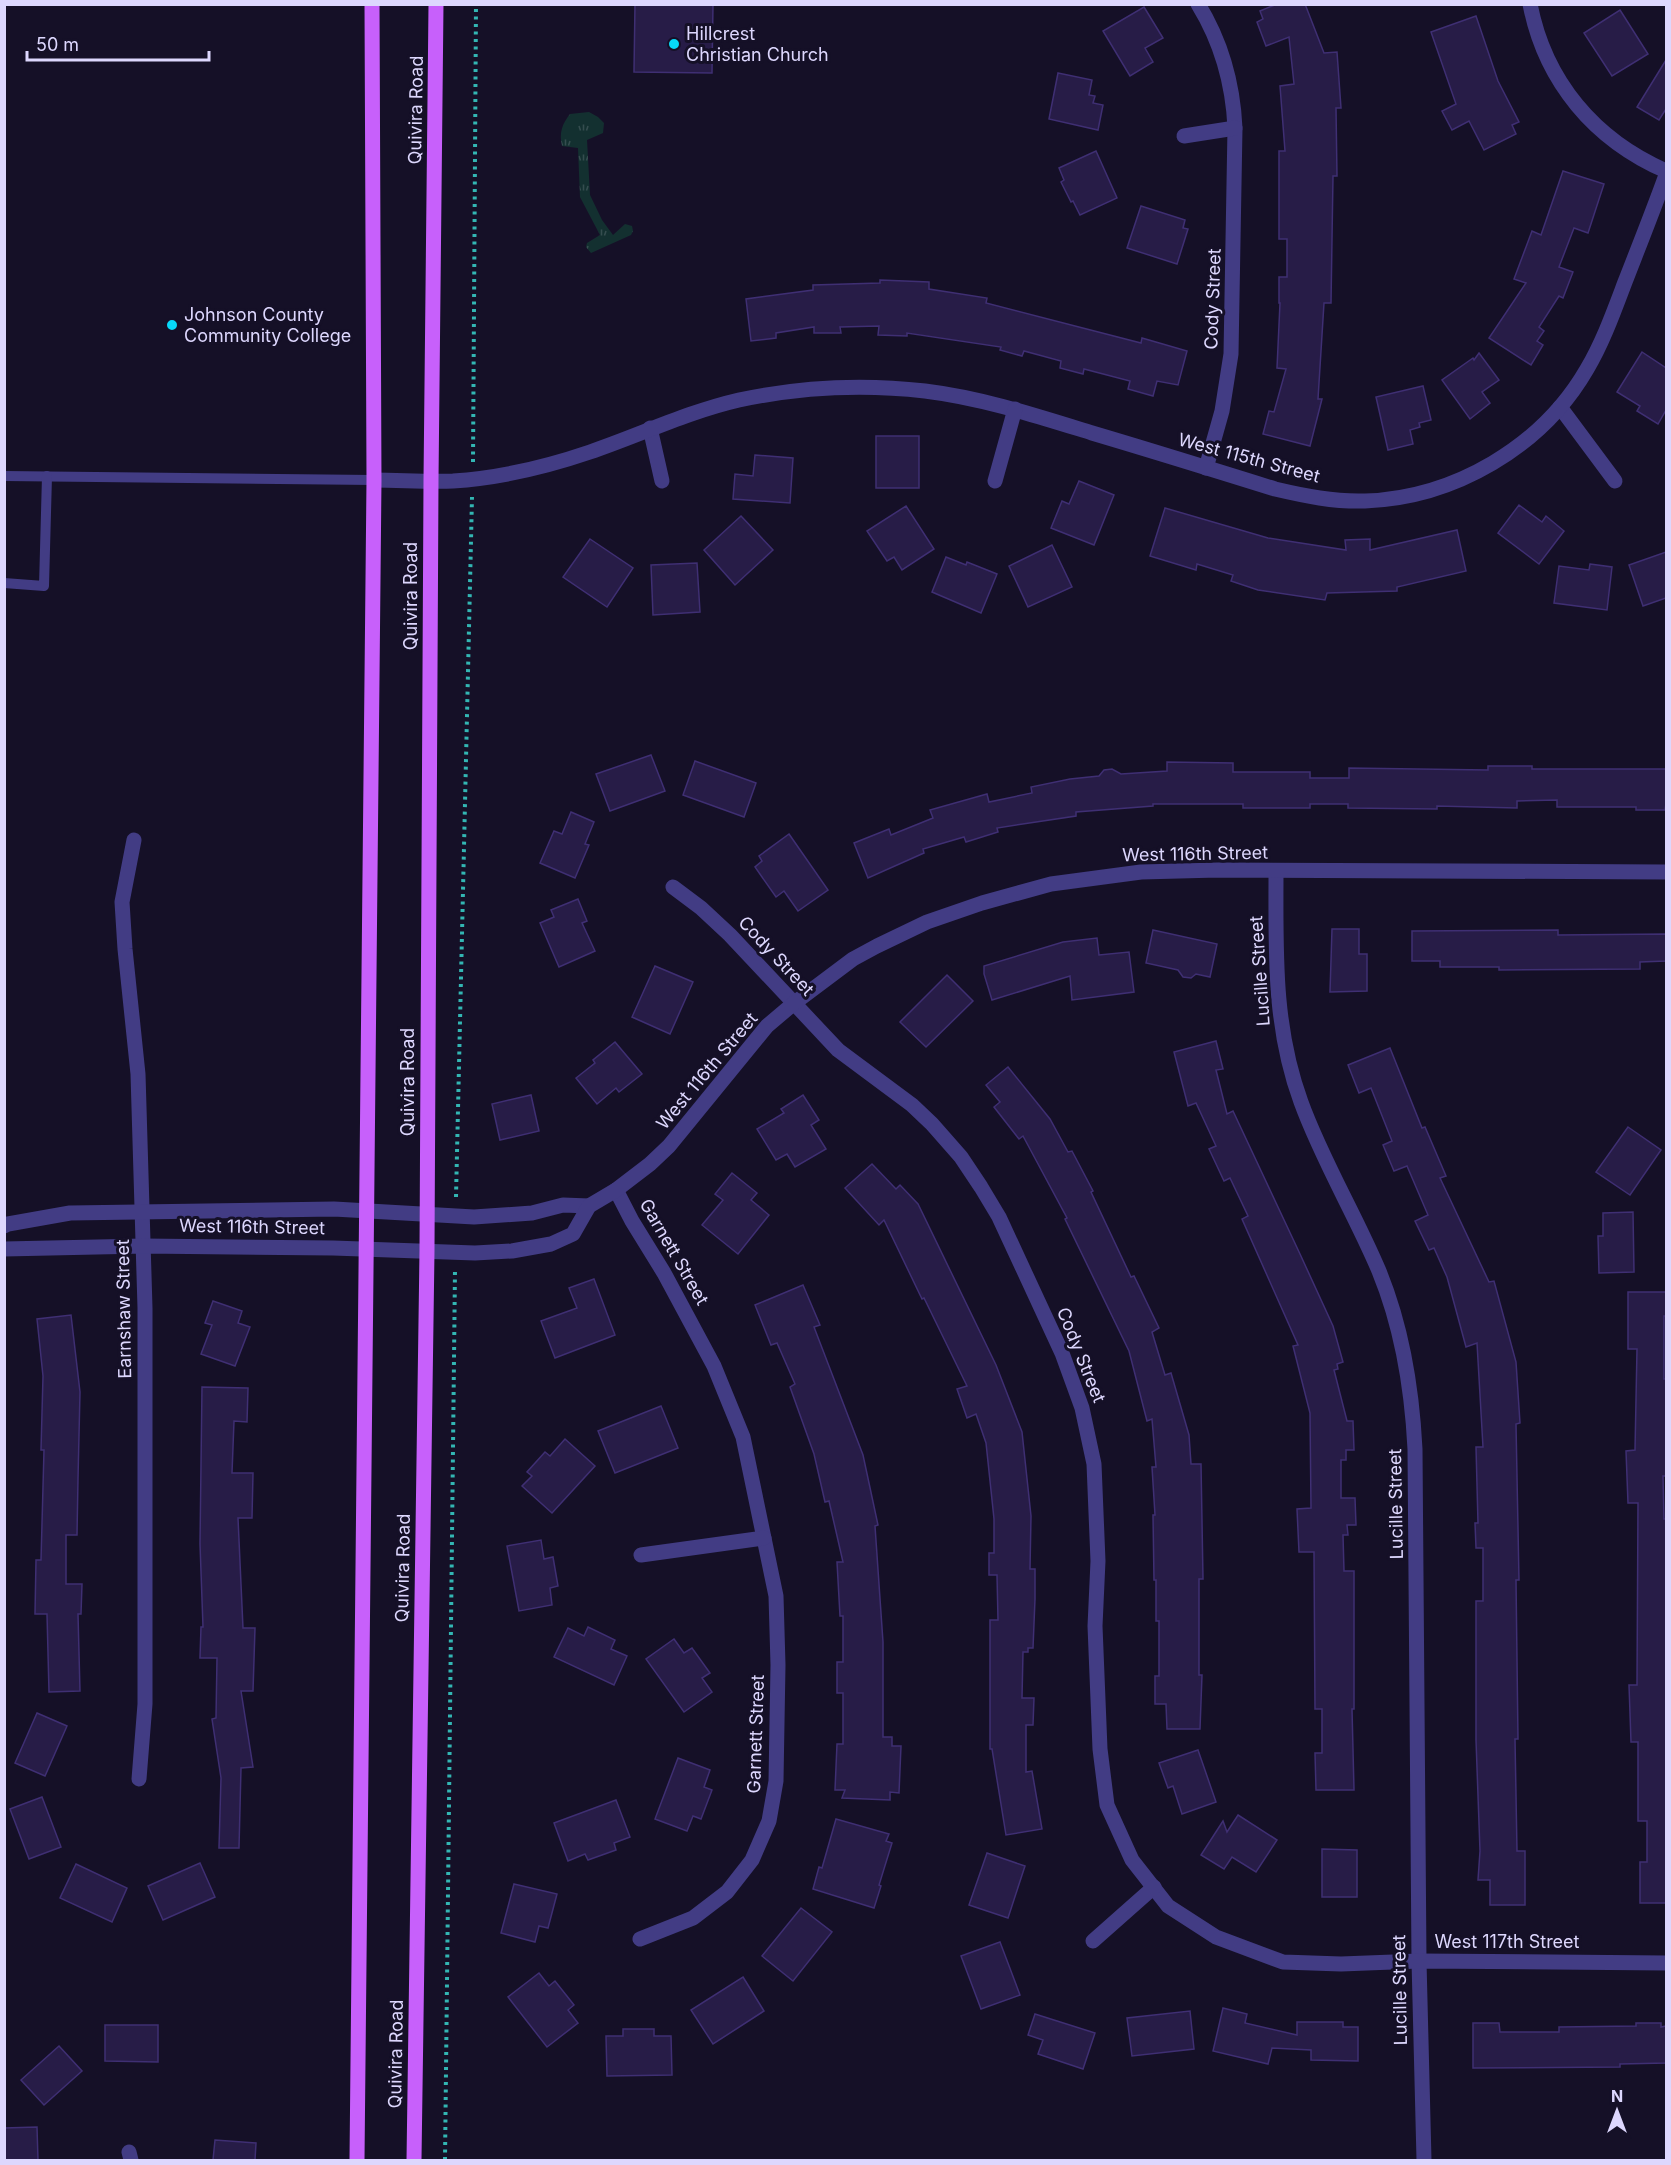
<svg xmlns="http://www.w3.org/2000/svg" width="1671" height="2165" font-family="Inter,sans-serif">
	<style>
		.grass { fill: url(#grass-tufts) }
		.building { fill: #271c47; stroke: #3f2f73; stroke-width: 1.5 }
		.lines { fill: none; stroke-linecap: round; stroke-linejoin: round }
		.path { stroke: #33b6b3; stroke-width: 4; stroke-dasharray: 3 4.5; stroke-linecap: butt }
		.lane { stroke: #423c84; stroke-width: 10 }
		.street { stroke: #423c84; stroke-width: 15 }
		.primary { stroke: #c760fb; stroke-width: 15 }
		.poi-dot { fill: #07d8f9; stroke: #151027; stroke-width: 2 }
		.labels { text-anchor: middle; stroke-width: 6; stroke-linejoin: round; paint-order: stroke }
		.poi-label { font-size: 18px; fill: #ddd7fe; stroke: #151027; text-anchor: start }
		.street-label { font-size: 18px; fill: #ddd7fe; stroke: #151027 }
	</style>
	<defs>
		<pattern id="grass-tufts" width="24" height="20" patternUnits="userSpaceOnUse" patternTransform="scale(1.5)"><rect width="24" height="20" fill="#133030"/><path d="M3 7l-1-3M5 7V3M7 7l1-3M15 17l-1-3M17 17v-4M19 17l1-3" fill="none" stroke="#354d4f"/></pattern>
	</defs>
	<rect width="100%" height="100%" fill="#151027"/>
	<!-- grass -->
	<path class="grass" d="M589,112L598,117L604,123L603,133L587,140L590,195L602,220L613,235L625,224L632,226L633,231L631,235L591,253L586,247L587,243L600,235L580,197L578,148L562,146C559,133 562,124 570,114Z"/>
	<!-- building -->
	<g class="building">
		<polygon points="635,4 713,4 712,73 634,72"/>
		<polygon points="1277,4 1305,4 1324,53 1337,52 1341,108 1336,108 1337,176 1333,176 1331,303 1324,303 1318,399 1322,399 1310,446 1263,434 1269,411 1274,412 1286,369 1277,368 1280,303 1279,303 1279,277 1287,277 1287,239 1279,239 1279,151 1285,151 1280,86 1294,84 1289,37 1266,46 1257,22 1263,19 1260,11"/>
		<polygon points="1144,7 1163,38 1145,48 1153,62 1130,76 1103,31"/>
		<polygon points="1620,10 1648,54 1612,76 1584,33"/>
		<polygon points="1476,16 1498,81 1519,122 1512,125 1516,134 1484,150 1469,121 1452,130 1442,111 1456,104 1431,32"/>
		<polygon points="1666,60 1666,109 1659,120 1637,107"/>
		<polygon points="1058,73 1092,80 1089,95 1095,96 1093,103 1103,105 1098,130 1049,119"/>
		<polygon points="1096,151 1117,198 1080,215 1073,201 1071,202 1061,182 1064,180 1059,168"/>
		<polygon points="1563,171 1604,184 1588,233 1574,228 1559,267 1573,272 1563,298 1559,296 1539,327 1544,331 1537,341 1543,345 1531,365 1489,338 1526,283 1514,279 1532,231 1541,235"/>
		<polygon points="1141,206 1185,220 1183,228 1188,229 1177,264 1127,248"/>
		<polygon points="880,280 929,282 929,289 987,298 986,303 1141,343 1142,338 1187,351 1178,385 1157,381 1153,396 1128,389 1130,381 1084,369 1083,374 1060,368 1061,361 1024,351 1022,356 1000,350 1001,347 907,333 907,336 878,335 879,326 840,327 841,333 814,333 814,327 776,333 776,338 751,341 746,299 813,290 813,285 880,283"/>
		<polygon points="1642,352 1666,368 1666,410 1658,424 1637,411 1640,406 1617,392"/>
		<polygon points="1479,353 1499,380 1482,392 1490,403 1470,419 1442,380 1473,358 1474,360"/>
		<polygon points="1423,386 1431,420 1419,423 1420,427 1410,430 1413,444 1388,450 1376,397"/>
		<rect x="876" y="436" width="43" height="52"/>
		<polygon points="755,455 793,458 790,503 733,499 735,474 753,476"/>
		<polygon points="1079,481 1114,495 1094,545 1051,528 1062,501 1069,504"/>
		<polygon points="1519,505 1542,522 1546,516 1564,531 1539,564 1498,533"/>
		<polygon points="906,506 934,549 902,570 894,557 887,561 867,531"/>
		<polygon points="1165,508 1268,538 1346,550 1345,540 1370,539 1370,550 1457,530 1466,571 1397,587 1397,591 1327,593 1325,600 1258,590 1231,581 1233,575 1197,564 1196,570 1150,556"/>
		<polygon points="741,516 773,550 735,585 704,550"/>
		<polygon points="590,539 633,568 607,607 563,577"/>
		<polygon points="1052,545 1072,587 1028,607 1009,566"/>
		<polygon points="1666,552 1666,598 1643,606 1629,565"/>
		<polygon points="946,557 966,565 967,562 997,574 981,613 932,592"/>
		<polygon points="697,563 700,612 653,615 651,565"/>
		<polygon points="1590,564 1612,567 1607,610 1554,603 1559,566 1589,570"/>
		<polygon points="651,755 665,791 610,811 596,774"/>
		<polygon points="695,761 756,783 744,817 683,795"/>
		<polygon points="1167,762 1233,763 1233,772 1310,772 1310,778 1349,778 1349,768 1488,770 1488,766 1532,766 1532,769 1666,769 1666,803 1665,810 1636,810 1636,807 1557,807 1557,800 1517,801 1517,808 1437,806 1437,809 1348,808 1348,804 1310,804 1310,808 1243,808 1243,804 1153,804 1153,806 1076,812 1076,816 997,828 998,832 966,842 964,837 923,849 924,853 868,878 854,843 889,829 891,835 933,818 930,810 987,794 989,802 1032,793 1031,787 1070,779 1099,776 1104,770 1112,769 1121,774 1167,771"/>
		<polygon points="571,812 594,822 585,844 589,845 575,878 540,863 554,831 562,834"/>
		<polygon points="789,834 828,890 798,911 784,891 776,897 755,867 762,861 759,856"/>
		<polygon points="578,899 587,921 582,923 595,951 559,967 540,923 554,917 551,910"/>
		<polygon points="1332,929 1359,929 1359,954 1367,954 1367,991 1330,992"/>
		<polygon points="1153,930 1217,944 1210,977 1196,974 1191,978 1183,977 1178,970 1146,963"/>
		<polygon points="1558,930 1558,935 1666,934 1666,961 1640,962 1640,969 1499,970 1499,967 1440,967 1440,961 1412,961 1412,931"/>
		<polygon points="1097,938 1099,955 1129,952 1134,992 1072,1000 1070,976 992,1000 984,974 984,966 1063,942"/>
		<polygon points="655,966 693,982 670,1034 632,1017"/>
		<polygon points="947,975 973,1001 926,1047 900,1022"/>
		<polygon points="1216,1041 1223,1069 1216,1070 1227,1114 1233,1111 1300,1254 1333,1326 1343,1362 1337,1364 1338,1369 1334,1370 1347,1421 1353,1421 1354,1450 1346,1450 1346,1460 1341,1460 1341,1498 1355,1498 1356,1525 1347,1525 1348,1535 1343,1535 1344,1571 1354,1571 1354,1709 1352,1709 1354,1790 1316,1790 1315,1753 1322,1753 1322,1709 1315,1709 1314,1552 1299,1552 1297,1509 1311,1508 1310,1413 1293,1346 1298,1345 1242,1219 1248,1216 1230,1178 1224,1181 1209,1149 1216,1146 1196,1103 1188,1106 1174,1052"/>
		<polygon points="615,1042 642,1074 619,1092 616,1088 597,1104 576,1078 595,1063 593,1060"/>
		<polygon points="1390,1048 1422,1128 1425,1127 1446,1176 1440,1178 1489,1282 1494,1281 1516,1362 1520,1423 1516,1424 1519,1580 1516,1580 1518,1739 1515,1739 1517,1851 1525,1851 1525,1905 1490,1905 1490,1880 1478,1880 1480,1851 1476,1740 1476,1601 1483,1601 1483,1548 1476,1548 1475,1523 1478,1523 1476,1447 1483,1447 1477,1343 1466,1347 1447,1277 1434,1248 1429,1250 1415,1221 1428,1215 1407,1166 1394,1171 1383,1145 1392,1141 1371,1088 1359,1093 1348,1065"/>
		<polygon points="1008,1067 1050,1119 1068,1152 1072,1151 1093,1191 1091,1192 1131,1277 1134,1276 1159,1328 1152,1332 1165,1375 1171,1373 1189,1435 1191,1464 1201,1464 1203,1579 1199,1579 1199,1675 1202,1675 1200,1729 1167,1729 1166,1704 1155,1704 1155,1676 1159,1676 1159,1621 1156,1621 1156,1580 1154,1580 1153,1515 1155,1515 1152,1467 1156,1467 1152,1419 1147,1421 1129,1351 1065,1219 1067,1218 1023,1136 1019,1139 994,1107 1000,1102 986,1085"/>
		<polygon points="531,1095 539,1131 500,1140 492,1104"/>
		<polygon points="803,1095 819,1120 811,1125 826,1149 795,1167 787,1154 776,1160 757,1129 784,1113 781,1109"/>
		<polygon points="1628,1127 1661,1150 1630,1195 1596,1172"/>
		<polygon points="872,1164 896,1189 900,1185 918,1204 996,1365 1022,1432 1031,1516 1030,1569 1035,1569 1035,1599 1033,1648 1028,1648 1028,1652 1023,1652 1022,1698 1034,1698 1033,1725 1026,1725 1026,1772 1032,1771 1042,1829 1006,1835 992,1749 990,1749 990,1620 998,1620 997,1575 989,1575 989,1553 994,1553 994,1519 986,1443 976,1414 967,1418 957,1389 967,1386 924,1298 922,1299 884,1220 879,1225 845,1188"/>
		<polygon points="732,1173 757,1193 751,1200 769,1215 738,1254 702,1225 723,1200 715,1194"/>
		<polygon points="1633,1212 1634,1272 1599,1273 1598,1236 1603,1236 1603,1213"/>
		<polygon points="594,1279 615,1335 555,1358 541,1321 577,1308 569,1288"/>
		<polygon points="803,1285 820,1325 814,1327 863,1455 878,1525 875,1526 883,1642 883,1737 892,1737 892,1746 901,1746 899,1793 890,1792 890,1800 842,1798 845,1790 835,1790 837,1744 843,1744 843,1693 837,1693 837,1662 843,1662 843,1616 840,1616 837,1562 843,1562 829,1501 825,1502 814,1454 790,1387 795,1384 777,1343 771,1345 755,1305"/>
		<polygon points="1628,1292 1666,1292 1666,1316 1664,1316 1664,1379 1666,1379 1666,1476 1663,1476 1664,1519 1666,1519 1666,1903 1640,1903 1640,1862 1647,1862 1647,1821 1638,1821 1638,1742 1631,1742 1629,1685 1637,1685 1638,1503 1628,1503 1626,1451 1635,1450 1637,1349 1628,1349"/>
		<polygon points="213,1301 242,1311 238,1323 250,1327 235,1366 201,1354 212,1325 205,1323"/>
		<polygon points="71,1315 80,1392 78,1479 77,1535 66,1535 66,1584 82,1584 81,1614 78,1614 80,1691 49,1692 47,1614 35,1614 36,1560 41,1560 44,1450 41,1450 43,1376 37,1319"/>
		<polygon points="202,1387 248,1388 247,1422 234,1421 232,1473 253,1473 252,1518 238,1518 243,1628 255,1628 253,1691 241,1691 253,1767 241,1768 239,1848 219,1848 221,1778 212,1719 216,1718 217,1658 200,1658 201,1627 203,1627 200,1544"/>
		<polygon points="661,1406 678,1448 615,1473 598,1431"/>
		<polygon points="565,1439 595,1466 552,1513 522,1486 532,1476 527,1472 545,1452 550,1456"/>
		<polygon points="541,1540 544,1559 553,1557 558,1586 550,1588 552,1605 519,1611 507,1546"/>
		<polygon points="588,1627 615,1640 611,1649 627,1656 614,1685 554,1657 568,1628 584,1636"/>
		<polygon points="674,1639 684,1653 692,1648 710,1673 702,1678 712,1692 684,1712 646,1659"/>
		<polygon points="37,1713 67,1726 45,1776 15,1763"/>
		<polygon points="1198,1750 1216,1802 1182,1814 1173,1786 1168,1788 1159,1763"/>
		<polygon points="678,1758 710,1770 704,1787 712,1790 701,1819 693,1816 687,1831 655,1819"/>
		<polygon points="42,1797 61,1847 29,1859 10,1809"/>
		<polygon points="616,1800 630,1837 614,1843 616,1850 588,1860 585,1854 568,1861 554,1823"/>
		<polygon points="1238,1815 1277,1840 1256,1872 1232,1857 1224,1869 1201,1855 1223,1821 1227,1832"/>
		<polygon points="836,1819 889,1834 886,1841 892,1843 879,1885 881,1886 874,1908 813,1889 819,1867 822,1868"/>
		<polygon points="1322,1849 1357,1850 1357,1897 1322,1897"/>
		<polygon points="987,1853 1025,1866 1008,1918 969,1905"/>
		<polygon points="200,1863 215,1897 163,1920 148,1886"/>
		<polygon points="76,1864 127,1888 112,1922 60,1898"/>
		<polygon points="514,1884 557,1894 548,1928 539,1926 535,1942 501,1933"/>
		<polygon points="801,1908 832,1932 793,1981 762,1956"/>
		<polygon points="1000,1942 1020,1995 981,2009 961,1956"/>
		<polygon points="539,1973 549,1986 555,1981 574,2005 568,2010 578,2023 547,2047 508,1997"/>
		<polygon points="743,1977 764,2011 713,2044 691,2010"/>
		<polygon points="1223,2008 1247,2014 1245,2023 1297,2035 1297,2022 1343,2022 1343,2027 1358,2027 1358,2061 1311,2060 1311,2050 1272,2048 1268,2064 1213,2051"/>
		<polygon points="1190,2011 1194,2049 1132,2056 1127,2018"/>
		<polygon points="1035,2014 1095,2033 1083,2069 1038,2054 1043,2040 1028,2035"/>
		<polygon points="1473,2023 1499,2023 1500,2032 1559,2032 1559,2027 1636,2026 1636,2023 1661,2023 1661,2027 1666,2026 1666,2063 1620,2064 1620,2067 1473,2068"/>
		<polygon points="105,2025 158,2025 158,2062 105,2061"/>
		<polygon points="623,2029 654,2029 654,2036 671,2036 672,2075 607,2076 606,2036 623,2036"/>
		<polygon points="59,2046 82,2071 44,2105 21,2080"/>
		<polygon points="37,2127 38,2160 4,2160 4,2128"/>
		<polygon points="215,2140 256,2143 255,2160 213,2160"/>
	</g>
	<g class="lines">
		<!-- path -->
		<g class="path">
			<polyline points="473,462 476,4"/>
			<polyline points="456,1197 472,497"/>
			<polyline points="445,2160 455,1270"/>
		</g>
		<!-- lane -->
		<g class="lane">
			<polyline points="4,476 374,480"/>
			<polyline points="4,583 44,586 47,476"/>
		</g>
		<!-- street -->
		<g class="street">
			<path d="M1198,4C1222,43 1233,84 1235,128L1231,354L1222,411L1206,468"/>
			<path d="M1530,4C1545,82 1595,140 1666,171"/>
			<polyline points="1184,136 1235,128"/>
			<polyline points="1560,407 1615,481"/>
			<polyline points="650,428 662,481"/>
			<path d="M374,480C400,480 427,482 453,481C499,478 546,467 590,452C640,435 687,412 739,400C800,387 864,384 925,391C982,398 1037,416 1092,433C1153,451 1214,470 1275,489C1305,496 1334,502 1365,501C1454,498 1542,447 1587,369C1603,342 1614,311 1625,282C1639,246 1653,211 1666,175"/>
			<polyline points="995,481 1015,409"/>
			<polyline points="134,840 122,902 125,949 138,1074 145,1308 145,1704 139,1779"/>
			<path d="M1276,872C1276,951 1273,1026 1301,1102C1322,1160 1355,1214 1379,1271C1402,1327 1412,1389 1415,1449L1419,1961L1424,2160"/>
			<polyline points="673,887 701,908 730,935 838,1050 912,1105 932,1124 961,1157 981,1187 999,1217 1062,1353 1082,1408 1094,1464 1098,1561 1095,1626 1100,1749 1107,1805 1132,1860 1168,1906 1216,1937 1283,1962 1341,1964 1419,1961 1666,1963"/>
			<polyline points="616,1190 632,1221 664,1273 714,1366 743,1437 776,1596 778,1665 776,1781 769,1821 752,1860 727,1892 693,1918 640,1939"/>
			<polyline points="4,1226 8,1224 70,1213 334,1209 474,1217 532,1213 563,1205 589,1206"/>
			<polyline points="4,1249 143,1246 333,1248 475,1253 512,1251 551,1244 573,1234 589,1206 616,1190 650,1164 669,1146 767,1026 793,1004 853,959 877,946 927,922 982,903 1051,884 1141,872 1218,870 1666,872"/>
			<polyline points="641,1555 764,1538"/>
			<polyline points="1093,1941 1154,1887"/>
			<polyline points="129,2152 131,2160"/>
		</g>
		<!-- primary -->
		<g class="primary">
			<polyline points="357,2160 374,480 372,4"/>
			<polyline points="414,2160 427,1251 431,481 436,4"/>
		</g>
	</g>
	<!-- markers -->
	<g class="poi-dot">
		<circle cx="674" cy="44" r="6"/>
		<circle cx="172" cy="325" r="6"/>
	</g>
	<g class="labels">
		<!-- poi labels -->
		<g class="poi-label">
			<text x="686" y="40">Hillcrest<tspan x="686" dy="21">Christian Church</tspan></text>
			<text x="184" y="321">Johnson County<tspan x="184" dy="21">Community College</tspan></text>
		</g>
		<!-- street labels -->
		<g class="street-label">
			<text transform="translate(416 110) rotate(-89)" y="6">Quivira Road</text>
			<text transform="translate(1213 299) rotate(-88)" y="6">Cody Street</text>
			<text transform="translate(1249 458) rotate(15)" y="6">West 115th Street</text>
			<text transform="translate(411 596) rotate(-90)" y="6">Quivira Road</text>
			<text transform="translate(1195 854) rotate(-1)" y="6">West 116th Street</text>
			<text transform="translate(776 956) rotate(47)" y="6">Cody Street</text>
			<text transform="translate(1260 971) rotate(-94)" y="6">Lucille Street</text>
			<text transform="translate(707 1071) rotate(-50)" y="6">West 116th Street</text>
			<text transform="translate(408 1082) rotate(-90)" y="6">Quivira Road</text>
			<text transform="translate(252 1227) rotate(1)" y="6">West 116th Street</text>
			<text transform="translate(674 1252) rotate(60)" y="6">Garnett Street</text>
			<text transform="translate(124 1309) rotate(-91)" y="6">Earnshaw Street</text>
			<text transform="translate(1081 1355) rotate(68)" y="6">Cody Street</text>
			<text transform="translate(1396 1504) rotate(-91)" y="6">Lucille Street</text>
			<text transform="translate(403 1568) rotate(-89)" y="6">Quivira Road</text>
			<text transform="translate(756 1734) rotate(-88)" y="6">Garnett Street</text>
			<text x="1507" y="1948">West 117th Street</text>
			<text transform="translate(1400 1990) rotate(-91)" y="6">Lucille Street</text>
			<text transform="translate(396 2054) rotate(-89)" y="6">Quivira Road</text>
		</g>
	</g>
	<!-- border -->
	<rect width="1671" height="2165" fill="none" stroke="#ddd7fe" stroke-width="12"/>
	<!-- north arrow -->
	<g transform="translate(1617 2111)" stroke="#151027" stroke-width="4.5" paint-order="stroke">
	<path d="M0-4.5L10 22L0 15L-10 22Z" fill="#ddd7fe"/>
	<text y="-9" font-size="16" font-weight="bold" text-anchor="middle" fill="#ddd7fe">N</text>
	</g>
	<!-- scale -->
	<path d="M27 51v9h182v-9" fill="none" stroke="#ddd7fe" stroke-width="3"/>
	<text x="36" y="51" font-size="18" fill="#ddd7fe" stroke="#151027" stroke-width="4.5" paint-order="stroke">50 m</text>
</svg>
